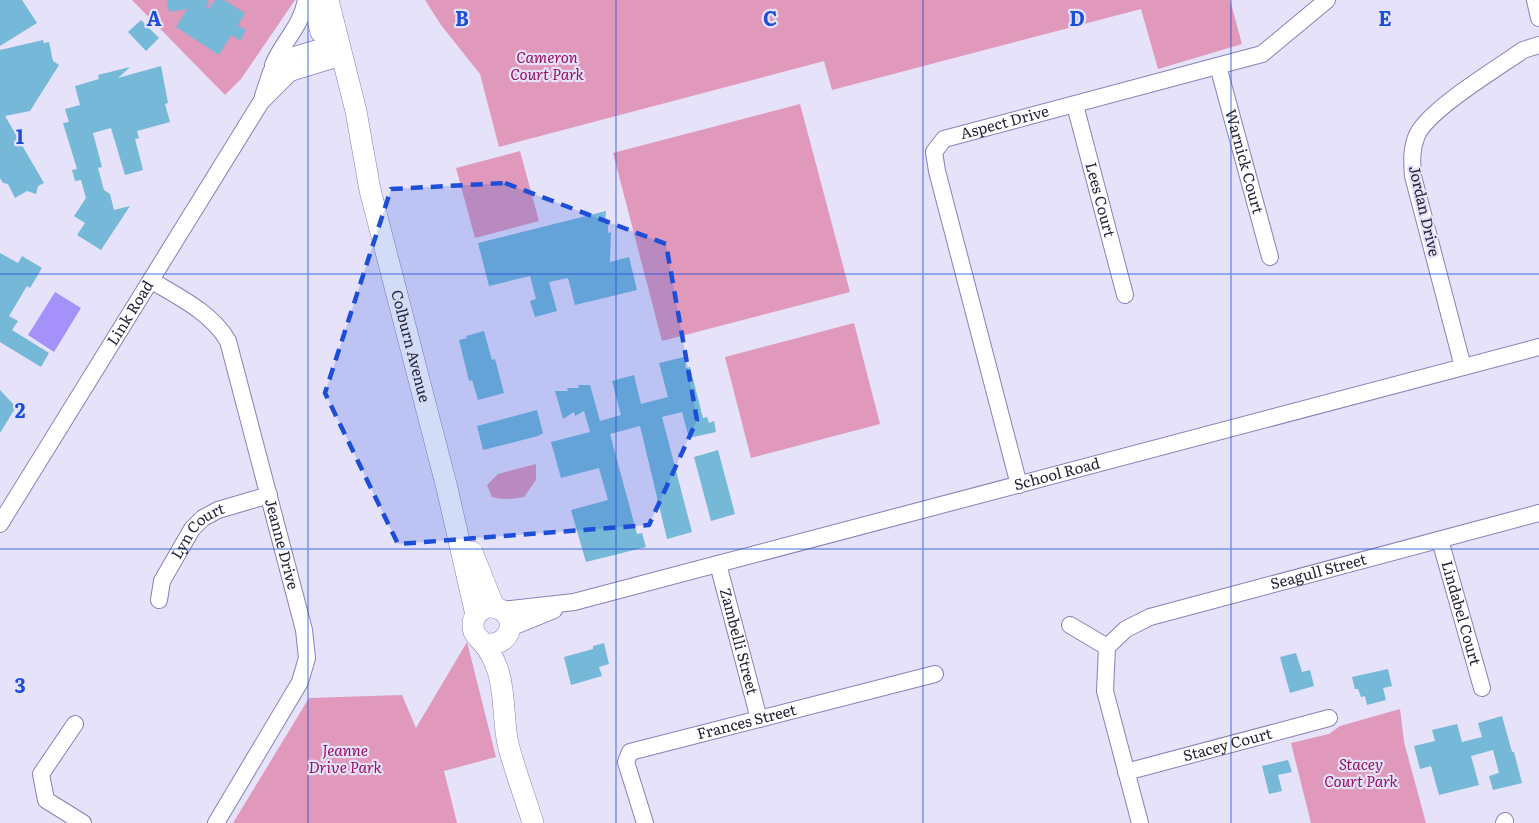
<svg xmlns="http://www.w3.org/2000/svg" width="1539" height="823" font-family="Literata,serif">
	<style>
		.green { fill: #e099ba }
		.water { fill: #a492fa }
		.building { fill: #75b8d8 }
		.lines { fill: none; stroke-linecap: round; stroke-linejoin: round }
		.minor-casing { stroke: #8881b7; stroke-width: 18 }
		.major-casing { stroke: #8881b7; stroke-width: 22 }
		.minor { stroke: #fff; stroke-width: 16 }
		.major { stroke: #fff; stroke-width: 21 }
		.marked { fill: #1d4ed8; fill-opacity: 0.2; stroke: #1d4ed8; stroke-width: 4.5; stroke-dasharray: 12 8; stroke-linejoin: round }
		.grid { fill: none; stroke: #1d4ed8; stroke-width: 1.5; stroke-opacity: 0.55 }
		.labels { text-anchor: middle; stroke-width: 4.5; stroke-linejoin: round; paint-order: stroke }
		.park-label { font-size: 15px; font-style: italic; fill: #981064; stroke: #e5e2fa }
		.street-label { font-size: 15px; fill: #262339; stroke: #e5e2fa }
		.grid-label { font-size: 20px; text-anchor: middle; font-weight: bold; fill: #1d4ed8; stroke: #e5e2fa; stroke-width: 4.5; stroke-linejoin: round; paint-order: stroke }
	</style>
	<rect width="100%" height="100%" fill="#e5e2fa"/>
	<!-- green -->
	<g class="green">
		<polygon points="132,0 295,0 241,79 225,95"/>
		<polygon points="425,0 1230,0 1242,44 1158,69 1141,9 832,90 824,61 499,147 480,74 441,25"/>
		<polygon points="800,104 850,292 662,341 613,153"/>
		<polygon points="520,151 539,221 475,238 456,168"/>
		<polygon points="854,323 880,424 751,458 725,357"/>
		<path d="M536,464V480L524,497C514,499 501,500 492,497L487,485L498,474Z"/>
		<polygon points="467,642 496,757 444,771 457,823 233,823 309,698 402,695 416,728"/>
		<polygon points="1400,709 1404,742 1426,823 1311,823 1291,743 1329,734 1340,726"/>
	</g>
	<!-- water -->
	<polygon class="water" points="55,292 81,308 54,352 28,335"/>
	<!-- building -->
	<g class="building">
		<polygon points="0,0 22,0 37,23 0,46"/>
		<polygon points="167,0 208,0 209,6 205,6 209,9 215,0 224,0 245,13 238,25 246,30 240,41 231,35 219,55 176,27 187,9 169,12"/>
		<polygon points="141,20 159,38 146,51 128,32"/>
		<polygon points="43,40 44,43 49,42 53,61 59,65 30,111 5,116 44,183 38,186 36,194 27,191 15,198 8,184 3,183 0,178 0,50"/>
		<polygon points="161,66 168,103 165,104 170,122 137,131 139,138 135,139 143,170 125,175 111,128 93,133 102,167 98,168 104,190 110,194 114,210 130,206 101,250 77,235 85,223 74,216 86,198 81,180 75,181 72,170 77,169 63,123 69,122 65,109 80,105 75,86 99,79 98,75 130,67 118,78"/>
		<polygon points="606,211 605,222 608,222 608,233 611,232 610,262 629,257 637,290 575,305 568,278 549,282 557,311 535,317 530,301 536,299 530,276 489,286 478,243"/>
		<polygon points="0,253 18,263 22,256 42,268 30,288 27,286 9,316 18,321 12,330 49,353 41,367 0,342"/>
		<polygon points="484,331 492,360 495,359 504,393 478,400 472,380 469,381 459,340 467,338 466,336"/>
		<polygon points="684,357 686,368 690,367 703,418 707,417 709,423 714,421 716,432 689,438 682,412 662,417 692,532 667,539 640,426 610,434 637,534 642,533 646,547 586,562 571,510 608,500 599,468 561,478 551,442 590,432 584,411 575,416 574,412 563,419 555,391 568,391 567,388 579,388 578,385 590,385 600,421 621,415 612,381 634,375 641,404 668,397 659,363"/>
		<polygon points="0,390 16,407 0,433"/>
		<polygon points="537,410 543,433 538,436 483,450 477,426"/>
		<polygon points="718,450 735,514 711,521 694,457"/>
		<polygon points="604,643 609,664 599,667 602,676 571,685 564,657 593,649 593,646"/>
		<polygon points="1296,653 1302,672 1310,670 1314,686 1290,693 1280,657"/>
		<polygon points="1388,669 1392,686 1383,688 1386,700 1367,705 1365,696 1361,697 1358,689 1355,689 1352,677"/>
		<polygon points="1502,716 1512,752 1514,752 1522,783 1493,790 1489,776 1499,773 1493,750 1471,756 1479,785 1439,795 1431,766 1420,769 1414,746 1435,741 1432,730 1457,724 1462,742 1482,737 1478,723"/>
		<polygon points="1288,760 1292,772 1278,775 1282,791 1269,794 1262,766"/>
	</g>
	<g class="lines">
		<!-- minor casing -->
		<g class="minor-casing">
			<g id="minor">
				<polyline points="1535,0 1539,18"/>
				<path d="M273,65C283,41 301,27 306,0"/>
				<path id="s1" d="M1218,66L1270,257"/>
				<polyline points="263,96 271,72 288,57 338,42"/>
				<path id="s2" d="M1075,105L1125,295"/>
				<path id="s3" d="M152,281C179,297 212,313 228,341L304,630L307,658L300,682L216,823"/>
				<path d="M1463,367L1413,176C1412,162 1411,149 1417,135C1429,109 1498,68 1523,50L1539,45"/>
				<path id="s4" d="M1019,485L937,171L934,152L944,139L1262,54L1327,0"/>
				<path id="s5" d="M0,524L261,102L290,73L342,57"/>
				<path id="s6" d="M1440,540L1482,688"/>
				<path id="s7" d="M718,564L759,719"/>
				<path id="s8" d="M159,600L162,581L192,529L203,518L218,510L269,495"/>
				<path id="s9" d="M502,610L574,602L1539,347"/>
				<polyline points="1070,625 1107,647"/>
				<polyline points="510,628 554,610"/>
				<polyline points="75,724 41,774 46,800 83,823"/>
				<path id="s10" d="M1126,772L1329,718"/>
				<path id="s11" d="M645,823L626,762L630,752L935,674"/>
				<path id="s12" d="M1140,823L1105,691L1107,647L1126,629L1150,617L1539,513"/>
				<polyline points="1504,823 1505,821"/>
			</g>
		</g>
		<!-- major casing -->
		<g class="major-casing">
			<g id="major">
				<polyline points="313,0 321,32"/>
				<path id="s13" d="M328,0L356,111L370,190L447,488L476,615"/>
				<polyline points="472,552 494,607"/>
				<path d="M483,643C508,650 521,619 499,609C487,603 473,612 473,625C473,635 478,637 484,644C489,650 494,660 497,668C505,689 503,721 508,744C515,771 525,797 533,823"/>
			</g>
		</g>
		<!-- minor -->
		<use href="#minor" class="minor"/>
		<!-- major -->
		<use href="#major" class="major"/>
	</g>
	<!-- marked area -->
	<path class="marked" d="M505,183L666,244L697,420L649,525L398,544L325,393L391,189Z"/>
	<!-- grid -->
	<path class="grid" d="M308,0V823M616,0V823M923,0V823M1231,0V823M0,274H1539M0,549H1539"/>
	<g class="labels">
		<!-- park labels -->
		<g class="park-label">
			<text x="547" y="63">Cameron<tspan x="547" dy="17">Court Park</tspan></text>
			<text x="345" y="756">Jeanne<tspan x="345" dy="17">Drive Park</tspan></text>
			<text x="1361" y="770">Stacey<tspan x="1361" dy="17">Court Park</tspan></text>
		</g>
		<!-- street labels -->
		<g class="street-label">
			<text dy="5" stroke="none"><textPath href="#s4" startOffset="423">Aspect Drive</textPath></text>
			<text dy="5" stroke="none"><textPath href="#s1" startOffset="99">Warnick Court</textPath></text>
			<text dy="5" stroke="none"><textPath href="#s2" startOffset="98">Lees Court</textPath></text>
			<text transform="translate(1424 211) rotate(77)" y="5">Jordan Drive</text>
			<text dy="5" stroke="none"><textPath href="#s5" startOffset="248">Link Road</textPath></text>
			<text dy="5" stroke="none"><textPath href="#s13" startOffset="356">Colburn Avenue</textPath></text>
			<text dy="5" stroke="none"><textPath href="#s9" startOffset="572">School Road</textPath></text>
			<text dy="5" stroke="none"><textPath href="#s8" startOffset="82">Lyn Court</textPath></text>
			<text dy="5" stroke="none"><textPath href="#s3" startOffset="308">Jeanne Drive</textPath></text>
			<text dy="5" stroke="none"><textPath href="#s12" startOffset="408">Seagull Street</textPath></text>
			<text dy="5" stroke="none"><textPath href="#s6" startOffset="76">Lindabel Court</textPath></text>
			<text dy="5" stroke="none"><textPath href="#s7" startOffset="80">Zambelli Street</textPath></text>
			<text dy="5" stroke="none"><textPath href="#s11" startOffset="195">Frances Street</textPath></text>
			<text dy="5" stroke="none"><textPath href="#s10" startOffset="105">Stacey Court</textPath></text>
		</g>
	</g>
	<g class="grid-label">
		<text x="154" y="26">A</text>
		<text x="462" y="26">B</text>
		<text x="770" y="26">C</text>
		<text x="1077" y="26">D</text>
		<text x="1385" y="26">E</text>
		<text x="20" y="144">1</text>
		<text x="20" y="418">2</text>
		<text x="20" y="693">3</text>
	</g>
</svg>
